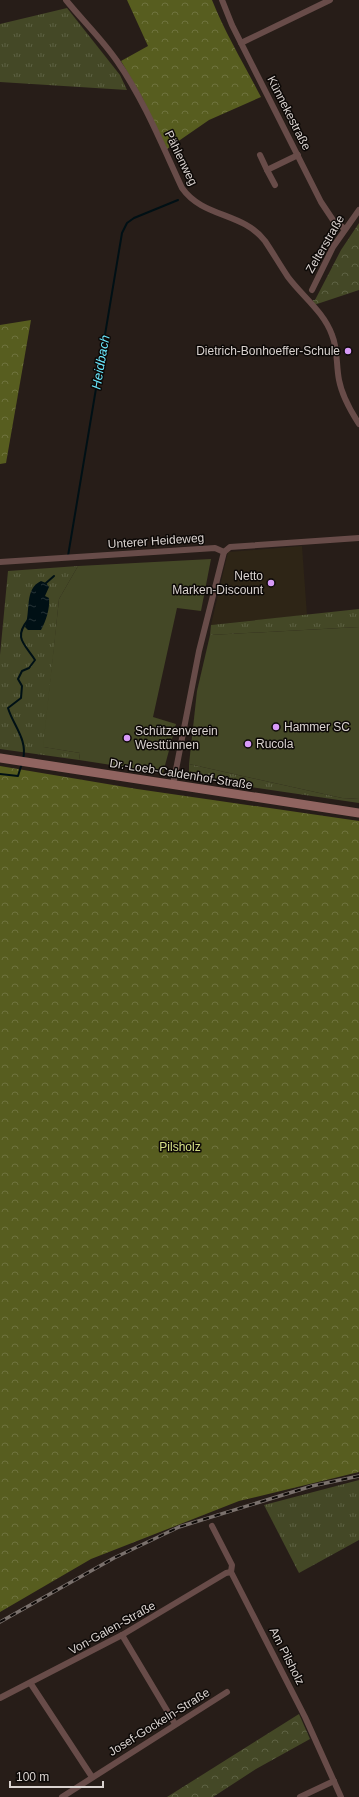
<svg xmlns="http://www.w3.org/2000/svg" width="359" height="1797" font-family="Arial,sans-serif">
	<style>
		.commercial { fill: #2e2516 }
		.grass { fill: url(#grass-tufts) }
		.forest { fill: url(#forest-crowns) }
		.park { fill: url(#park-crowns) }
		.garden { fill: #444826 }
		.water { fill: url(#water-ripples) }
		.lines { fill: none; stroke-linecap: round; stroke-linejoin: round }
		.stream { stroke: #001015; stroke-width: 2 }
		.minor { stroke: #684c49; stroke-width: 6 }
		.secondary { stroke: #906460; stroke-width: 9 }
		.rail-casing { stroke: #7a716d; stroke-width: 3.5 }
		.rail { stroke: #0d0907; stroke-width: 2; stroke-dasharray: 6; stroke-linecap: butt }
		.poi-dot { fill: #d89af8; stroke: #0d0907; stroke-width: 1.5 }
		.labels { text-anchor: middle; stroke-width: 3; stroke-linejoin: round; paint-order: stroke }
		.street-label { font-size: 12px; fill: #dad3d0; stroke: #0d0907 }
		.poi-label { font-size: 12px; fill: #dad3d0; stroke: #0d0907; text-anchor: start }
		.park-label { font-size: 12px; fill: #d5e086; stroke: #0d0907 }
		.water-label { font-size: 13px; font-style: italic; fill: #6be8fe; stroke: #0d0907 }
	</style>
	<defs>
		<pattern id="grass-tufts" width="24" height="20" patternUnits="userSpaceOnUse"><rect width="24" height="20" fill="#444826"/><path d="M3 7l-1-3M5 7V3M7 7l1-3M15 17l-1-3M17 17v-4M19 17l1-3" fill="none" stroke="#5e6244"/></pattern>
		<pattern id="forest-crowns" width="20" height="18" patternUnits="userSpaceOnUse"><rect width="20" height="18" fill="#575d1f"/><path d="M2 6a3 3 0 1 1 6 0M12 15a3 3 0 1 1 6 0" fill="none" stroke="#6f733e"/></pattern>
		<pattern id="park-crowns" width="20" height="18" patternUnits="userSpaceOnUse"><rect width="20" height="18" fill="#444826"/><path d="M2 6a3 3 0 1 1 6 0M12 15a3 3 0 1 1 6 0" fill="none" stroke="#5e6244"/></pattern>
		<pattern id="water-ripples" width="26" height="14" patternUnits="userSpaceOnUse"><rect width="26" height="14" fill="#001015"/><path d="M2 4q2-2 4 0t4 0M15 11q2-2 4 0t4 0" fill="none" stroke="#253236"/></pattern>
	</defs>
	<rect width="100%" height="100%" fill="#271d18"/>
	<!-- commercial -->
	<polygon class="commercial" points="302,546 307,615 211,625 228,552"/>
	<!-- grass -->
	<g class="grass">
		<polygon points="67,8 120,75 127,90 0,82 0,24"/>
		<polygon points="78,566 59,599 44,747 80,753 79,760 0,749 0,655 8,571"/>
		<polygon points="359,609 359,627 210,635 211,625"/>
		<polygon points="189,764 342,798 359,799 359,803 189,778"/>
		<polygon points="359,1480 359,1540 299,1573 264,1505"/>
	</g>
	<!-- forest -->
	<g class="forest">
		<path d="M127,0H212C225,33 244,64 261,97L209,120L167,149L142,97L121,61L148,46Z"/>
		<polygon points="31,320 6,463 0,464 0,325"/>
		<polygon points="0,766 137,789 359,821 359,1472 239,1501 183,1523 91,1559 0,1612"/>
	</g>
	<!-- park -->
	<g class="park">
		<polygon points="359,223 359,290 314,305 313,300 315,300 341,250"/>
		<polygon points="299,1714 310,1739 256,1769 213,1797 167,1797"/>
	</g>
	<!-- garden -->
	<g class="garden">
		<polygon points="211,559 201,611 177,608 153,717 176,724 163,773 79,760 80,753 43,747 59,599 78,566"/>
		<polygon points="359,627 359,799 342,798 189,764 197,691 210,635"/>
	</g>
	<!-- water -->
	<path class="water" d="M41,581L46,583L49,587L45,596L49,598C50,609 46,621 41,630H28L25,627C31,611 24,589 41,581Z"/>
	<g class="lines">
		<!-- stream -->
		<g class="stream">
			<polyline points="68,556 122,233 127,223 134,218 178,200"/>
			<polyline points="46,583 54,576"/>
			<path d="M23,759C28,740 13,725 8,708L21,698L22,686L18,679L22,671L29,668L35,660C25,644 13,638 28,620"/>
			<polyline points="0,774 18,776 22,763"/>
		</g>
		<!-- minor -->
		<g class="minor">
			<path d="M66,0C83,21 102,39 117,61C144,100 162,145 182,188C203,218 243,212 265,241C273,253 280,265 288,277C302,296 324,312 332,335C338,349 336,365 339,380C342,396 350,410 359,424"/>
			<polyline points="222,0 232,25 321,202 333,220 345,229"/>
			<polyline points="241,43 330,0"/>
			<polyline points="260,155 267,170"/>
			<polyline points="275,185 267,170 298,155"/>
			<polyline points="312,290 333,247 359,210"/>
			<polyline points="224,552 230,547 359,538"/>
			<polyline points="0,562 215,548 224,552"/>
			<polyline points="173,785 199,651 224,552"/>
			<polyline points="212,1526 232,1565 231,1572 305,1717 341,1797"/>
			<polyline points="122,1635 175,1724"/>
			<polyline points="31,1684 92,1777"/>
			<polyline points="0,1698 122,1635 226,1573 231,1572"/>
			<polyline points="62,1797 227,1692"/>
			<polyline points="300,1797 334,1781"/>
		</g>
		<!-- secondary -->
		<polyline class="secondary" points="0,758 359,813"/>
		<!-- rail casing -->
		<g class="rail-casing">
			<polyline id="rail" points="0,1622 114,1558 179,1527 312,1486 359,1476"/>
		</g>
		<!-- rail -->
		<use href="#rail" class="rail"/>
	</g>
	<!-- markers -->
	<g class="poi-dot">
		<circle cx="348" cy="351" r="4"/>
		<circle cx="271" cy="583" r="4"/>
		<circle cx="276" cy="727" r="4"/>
		<circle cx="127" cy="738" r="4"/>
		<circle cx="248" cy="744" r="4"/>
	</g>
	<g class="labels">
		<!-- street labels -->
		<g class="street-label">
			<text transform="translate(289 113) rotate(63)" y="4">Künnekestraße</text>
			<text transform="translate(181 158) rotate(64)" y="4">Pählenweg</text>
			<text transform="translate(325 244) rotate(-60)" y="4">Zelterstraße</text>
			<text transform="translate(156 541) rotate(-4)" y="4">Unterer Heideweg</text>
			<text transform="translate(181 774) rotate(9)" y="4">Dr.-Loeb-Caldenhof-Straße</text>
			<text transform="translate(112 1628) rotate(-29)" y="4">Von-Galen-Straße</text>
			<text transform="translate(287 1656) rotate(63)" y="4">Am Pilsholz</text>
			<text transform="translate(159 1722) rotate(-32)" y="4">Josef-Gockeln-Straße</text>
		</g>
		<!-- poi labels -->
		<g class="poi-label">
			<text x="340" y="355" text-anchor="end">Dietrich-Bonhoeffer-Schule</text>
			<text x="263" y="580" text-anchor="end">Netto<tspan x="263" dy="14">Marken-Discount</tspan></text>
			<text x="284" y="731">Hammer SC</text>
			<text x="135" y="735">Schützenverein<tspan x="135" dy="14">Westtünnen</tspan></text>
			<text x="256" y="748">Rucola</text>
		</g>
		<!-- park labels -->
		<g class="park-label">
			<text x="180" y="1151">Pilsholz</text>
		</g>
		<!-- water labels -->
		<g class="water-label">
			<text transform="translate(100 362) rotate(-80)" y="5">Heidbach</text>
		</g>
	</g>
	<!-- scale -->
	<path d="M10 1781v6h93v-6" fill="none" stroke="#dad3d0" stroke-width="2"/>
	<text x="16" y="1781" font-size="12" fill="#dad3d0" stroke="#0d0907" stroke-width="3" paint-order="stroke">100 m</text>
</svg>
